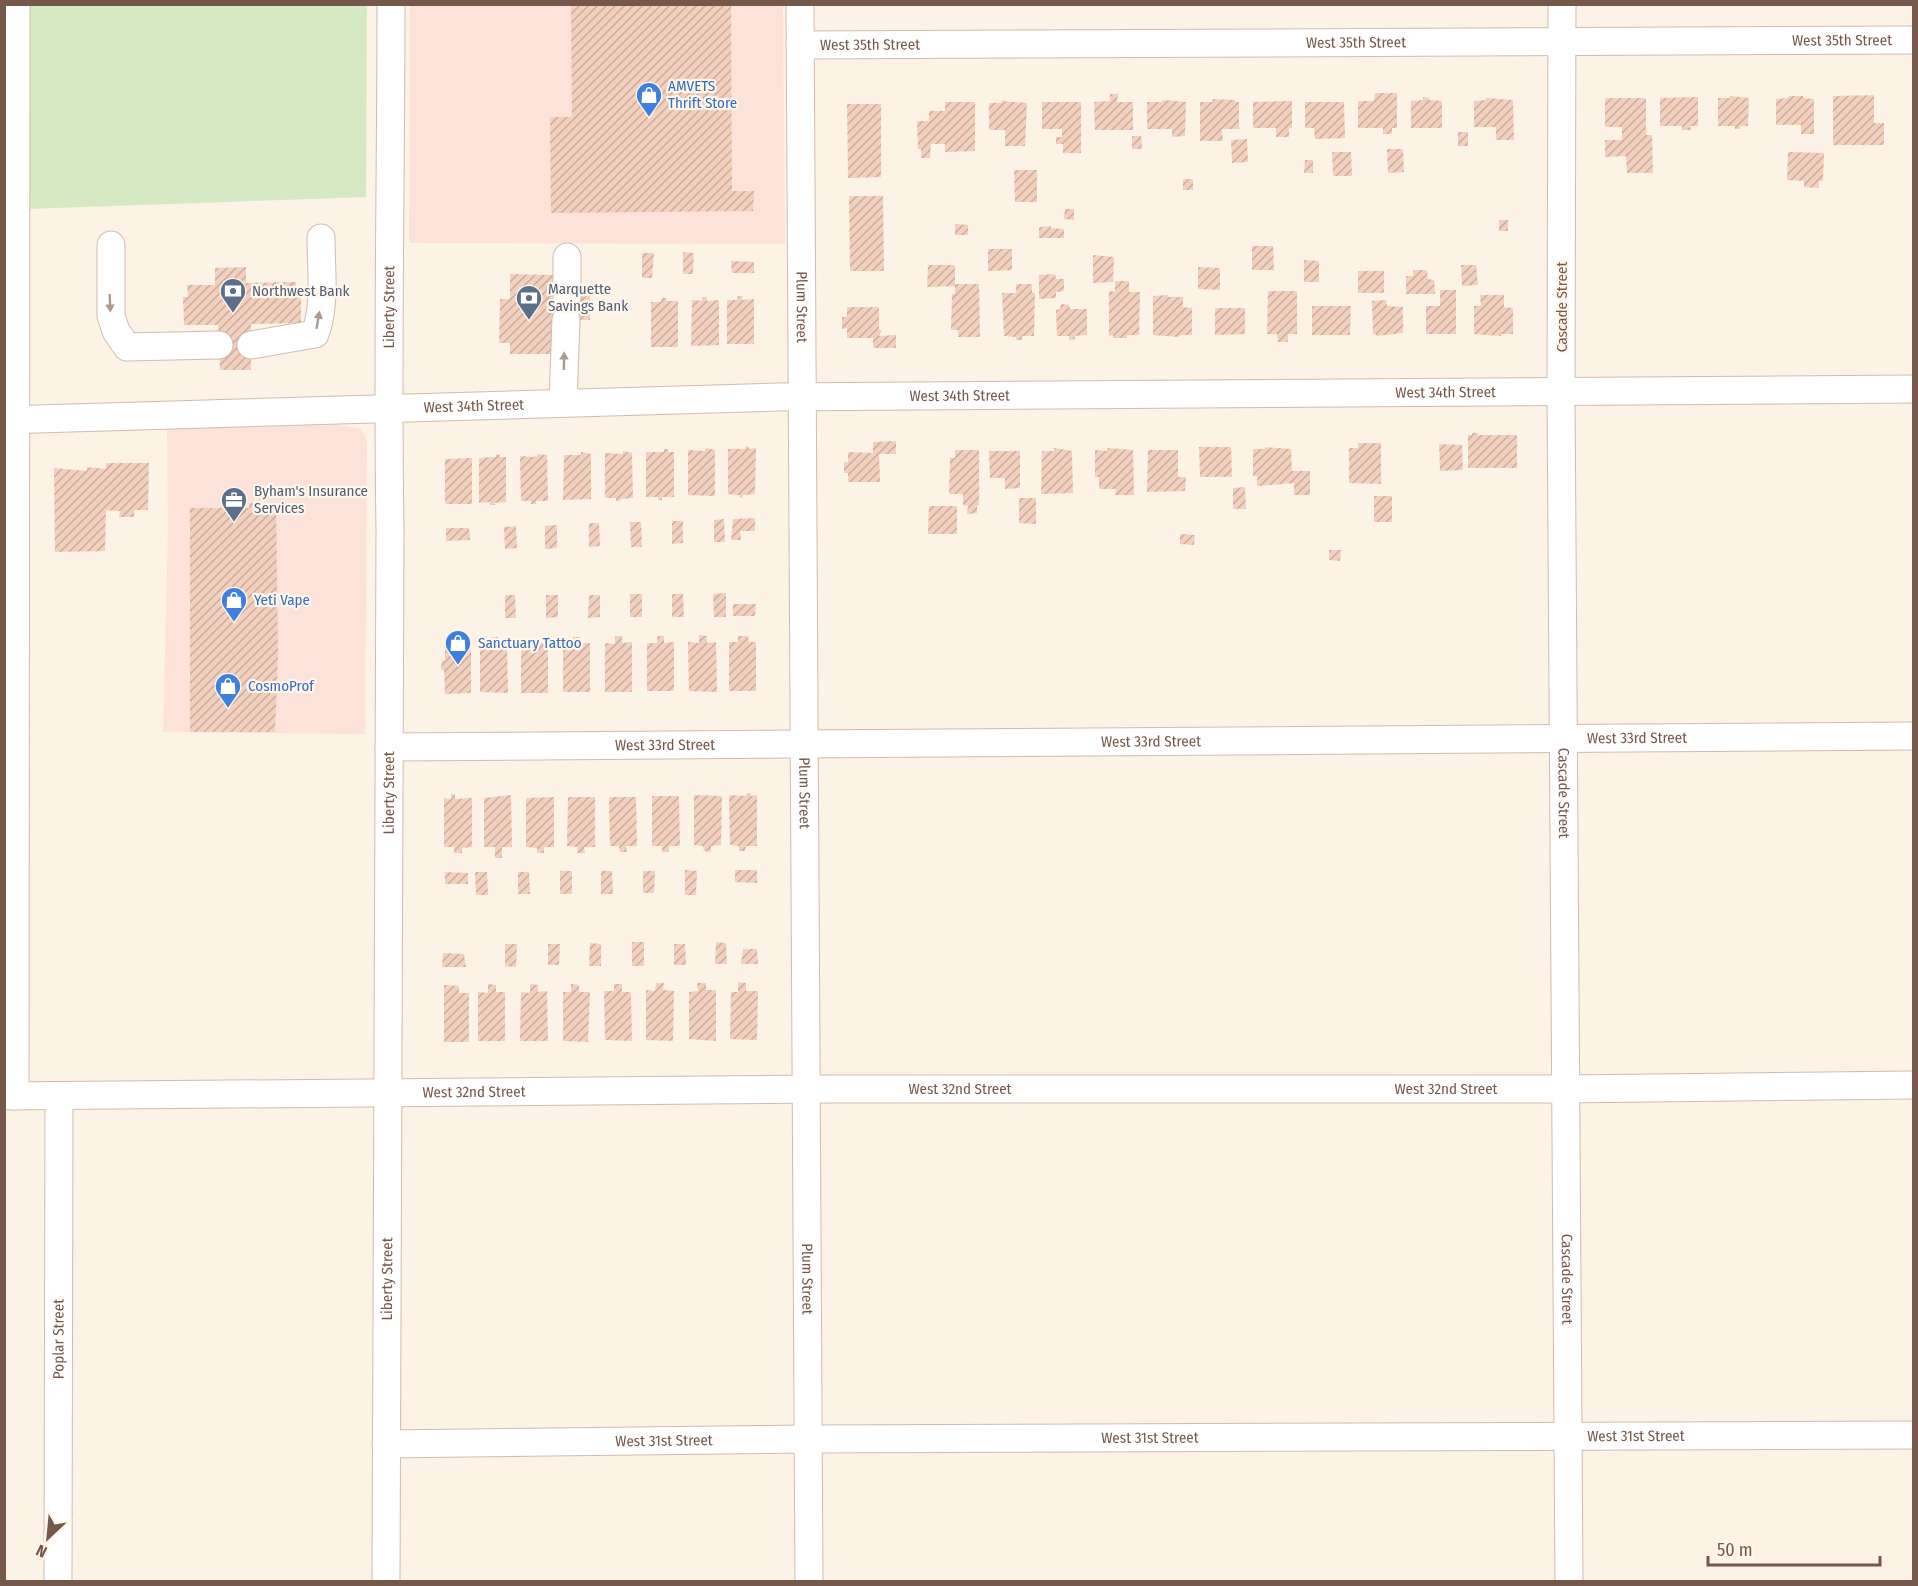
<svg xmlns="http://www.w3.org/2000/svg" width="1918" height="1586" font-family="'Fira Sans Condensed',sans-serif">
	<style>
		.commercial { fill: #fce2d9 }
		.grass { fill: #d5eac4 }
		.building { fill: url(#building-hatch) }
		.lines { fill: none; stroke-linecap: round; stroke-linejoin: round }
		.minor-casing { stroke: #d0bcae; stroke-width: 29 }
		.minor { stroke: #fff; stroke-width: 27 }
		.oneway { fill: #ad9b92 }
		.labels { text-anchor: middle; stroke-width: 4.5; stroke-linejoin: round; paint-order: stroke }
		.street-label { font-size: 15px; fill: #76584a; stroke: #fff7ec }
		.shop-label { font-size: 15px; fill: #366cbe; stroke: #fff7ec; text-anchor: start }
		.service-label { font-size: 15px; fill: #4e5e75; stroke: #fff7ec; text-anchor: start }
	</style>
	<defs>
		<pattern id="building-hatch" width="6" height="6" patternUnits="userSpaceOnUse" patternTransform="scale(1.5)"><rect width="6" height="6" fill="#f2d0bd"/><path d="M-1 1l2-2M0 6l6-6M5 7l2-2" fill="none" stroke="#c9ac9c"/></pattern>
	</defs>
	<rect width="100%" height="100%" fill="#fcf2e6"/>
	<!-- commercial -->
	<g class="commercial">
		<polygon points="410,5 783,5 785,244 409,243"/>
		<polygon points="335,425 360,428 365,435 367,442 365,734 163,732 168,530 167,427"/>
	</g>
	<!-- grass -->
	<polygon class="grass" points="28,4 367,5 366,197 27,209"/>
	<!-- building -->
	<g class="building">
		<polygon points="571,4 731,4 732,191 754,191 753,211 551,213 550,117 572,117"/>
		<polygon points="1375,93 1397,93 1397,128 1392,128 1392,134 1383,134 1383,128 1358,128 1358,101 1374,101"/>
		<polygon points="1110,94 1118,94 1117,102 1133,102 1133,130 1095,130 1094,102 1110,101"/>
		<polygon points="1874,95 1874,123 1884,123 1884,145 1833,145 1833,96"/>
		<polygon points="1730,96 1749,98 1748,126 1740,126 1740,129 1735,129 1735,126 1718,126 1718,98 1731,98"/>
		<polygon points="1789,96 1803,96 1803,98 1814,99 1814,134 1801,134 1801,125 1776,125 1776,99 1788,98"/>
		<polygon points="1423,97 1429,98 1429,100 1442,101 1442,128 1411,128 1411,101 1423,100"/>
		<polygon points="1698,97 1698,126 1690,126 1691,130 1682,130 1682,126 1660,126 1660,98"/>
		<polygon points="1486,98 1513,100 1514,140 1496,140 1496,127 1474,127 1474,101 1486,100"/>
		<polygon points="1605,98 1646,98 1646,135 1652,135 1653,173 1627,173 1626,156 1605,157 1605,140 1622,140 1622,127 1605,127"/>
		<polygon points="1212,99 1235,100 1235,102 1239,102 1239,129 1222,129 1223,141 1200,141 1200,102 1213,102"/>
		<polygon points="1163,100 1186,102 1185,136 1172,137 1172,129 1147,129 1147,102 1162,102"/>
		<polygon points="1001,101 1027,103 1025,146 1005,146 1005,130 989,130 989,103 1002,103"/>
		<polygon points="1292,101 1292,128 1289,128 1289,137 1276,137 1276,128 1253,128 1253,102"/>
		<polygon points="945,102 975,102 975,151 945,152 945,144 931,144 930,158 921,158 921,149 918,149 917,121 929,121 929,111 945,111"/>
		<polygon points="1042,102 1081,102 1081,153 1063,153 1063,144 1056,144 1056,137 1062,137 1062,129 1042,129"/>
		<polygon points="1305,102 1344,102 1345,138 1315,139 1314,128 1305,128"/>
		<polygon points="847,104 881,104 881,177 848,178"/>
		<rect x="1458" y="132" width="10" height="14"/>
		<polygon points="1132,136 1141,136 1142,149 1132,149"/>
		<polygon points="1247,139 1248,162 1232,163 1231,140"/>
		<polygon points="1387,149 1403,149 1404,172 1388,173"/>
		<polygon points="1332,152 1351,152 1352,176 1333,176"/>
		<polygon points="1788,152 1824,153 1823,181 1819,181 1819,188 1804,187 1804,181 1787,180"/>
		<polygon points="1305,160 1313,160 1313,173 1304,173"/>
		<polygon points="1014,170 1037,170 1037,202 1015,202"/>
		<rect x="1183" y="179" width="10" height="11"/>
		<polygon points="849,196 883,196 884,271 850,271"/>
		<polygon points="1065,209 1074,209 1074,220 1064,219"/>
		<rect x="1499" y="220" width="9" height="11"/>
		<polygon points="955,224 968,225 968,235 955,235"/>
		<polygon points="1051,226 1051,228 1064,229 1064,238 1039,238 1039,227"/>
		<polygon points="1252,246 1273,246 1274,270 1252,270"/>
		<polygon points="988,249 1012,249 1012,270 988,271"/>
		<polygon points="683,252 694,253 693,274 683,274"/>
		<polygon points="642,253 654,253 652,278 642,278"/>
		<polygon points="1093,255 1114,257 1113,282 1093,283"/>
		<polygon points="1304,260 1319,261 1319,282 1304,282"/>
		<polygon points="731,261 754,262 754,273 732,273"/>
		<polygon points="928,265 955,265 955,284 979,284 980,337 958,337 958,330 951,330 952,294 955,294 955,286 927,287"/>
		<polygon points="1461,265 1476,265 1478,285 1462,286"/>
		<polygon points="246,267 246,283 296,282 295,293 301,293 301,323 251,324 251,370 220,370 218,325 184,325 183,297 188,297 187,285 215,285 215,268"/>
		<polygon points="1198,267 1220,268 1220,290 1198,289"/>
		<polygon points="1413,270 1427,270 1428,279 1434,280 1435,294 1406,294 1406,276 1413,276"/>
		<rect x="1358" y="271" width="26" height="22"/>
		<polygon points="510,274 553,275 552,297 590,296 590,320 552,320 552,354 510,354 510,343 499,343 500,299 510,299"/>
		<polygon points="1055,274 1056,279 1064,279 1064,291 1056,292 1056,298 1039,299 1039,275"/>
		<polygon points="1115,281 1129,281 1129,292 1140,292 1139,335 1127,335 1127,338 1113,338 1113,335 1109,336 1109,291 1115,292"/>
		<polygon points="1016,284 1032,284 1032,292 1035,293 1034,336 1022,336 1022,340 1016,340 1016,337 1004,336 1002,293 1016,293"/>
		<polygon points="1440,290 1456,290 1456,334 1426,334 1426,306 1440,306"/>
		<polygon points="1268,291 1297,291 1297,334 1288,334 1288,342 1278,342 1277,334 1267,334"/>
		<polygon points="1168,295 1168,297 1183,297 1183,307 1192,308 1192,335 1180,335 1179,337 1153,335 1153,296"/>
		<polygon points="1480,295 1504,295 1504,307 1513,308 1513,334 1501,334 1501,336 1474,334 1474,306 1481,306"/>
		<polygon points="738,296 742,296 742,300 754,299 754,344 727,344 727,300 737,300"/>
		<polygon points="662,297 666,298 667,301 678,301 678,347 651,347 651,302 661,302"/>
		<polygon points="702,297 707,297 707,301 719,300 719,345 691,346 692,300 702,301"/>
		<polygon points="1386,300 1387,306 1403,307 1403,333 1376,336 1376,334 1373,334 1372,301"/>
		<polygon points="1061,304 1069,305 1070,309 1087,309 1087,335 1075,336 1075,339 1069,340 1069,336 1057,336 1056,310 1060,309"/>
		<polygon points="1312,306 1351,306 1350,335 1312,335"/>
		<polygon points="847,307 879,307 879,330 882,330 879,336 896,335 896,348 873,348 873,338 847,338 847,328 842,329 842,317 847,317"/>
		<polygon points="1215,308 1245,308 1245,334 1215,335"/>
		<polygon points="1472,433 1478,433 1478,435 1517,435 1517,468 1468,468 1468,435 1472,435"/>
		<polygon points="896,441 896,454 879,454 880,482 848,482 848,473 844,473 844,462 848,462 848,452 873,453 873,442"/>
		<polygon points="1358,443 1381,443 1381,484 1349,483 1349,448 1358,448"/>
		<polygon points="1439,444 1462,445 1463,470 1440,471"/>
		<polygon points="745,446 749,447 749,449 756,448 755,494 743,495 743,498 739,497 739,495 728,494 728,449 745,449"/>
		<polygon points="1199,447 1231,447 1232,477 1200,477"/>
		<polygon points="1265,447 1291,449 1292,471 1310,471 1310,495 1294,495 1294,483 1257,486 1257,476 1253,476 1253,449 1265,449"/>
		<polygon points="706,448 715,450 715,496 688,495 688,450 705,451"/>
		<polygon points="1054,448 1072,451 1073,493 1041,494 1042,451 1054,451"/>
		<polygon points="1108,448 1133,450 1134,495 1115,495 1116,489 1099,489 1099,477 1095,477 1095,450 1107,451"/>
		<polygon points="664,449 668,449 668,452 674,452 674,497 662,497 662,500 658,500 658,497 646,497 646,452 664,452"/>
		<polygon points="955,450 979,450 979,505 977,505 977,513 967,514 968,506 963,505 963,494 949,494 950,458 955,458"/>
		<polygon points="1148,450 1178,450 1178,477 1186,477 1185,491 1147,492"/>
		<polygon points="623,451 632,453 633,498 621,499 620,501 616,501 616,498 605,498 605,453 623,454"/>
		<polygon points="989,451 1020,451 1020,488 1005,489 1005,478 990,478"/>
		<polygon points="581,452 591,454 591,499 563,500 564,455 581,455"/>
		<polygon points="496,454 500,455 500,457 506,457 506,502 494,503 495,505 490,505 490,502 479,503 479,458 496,457"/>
		<polygon points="538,454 547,455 548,501 536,501 536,504 531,504 531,501 521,501 520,456 533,457 537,456"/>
		<polygon points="472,458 472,504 445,504 445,459"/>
		<polygon points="106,463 149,463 148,510 134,510 134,517 119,517 120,511 106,510 105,551 55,552 54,468 87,471 87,467 106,469"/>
		<polygon points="1245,487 1246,509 1233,509 1233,488"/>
		<rect x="1374" y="496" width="18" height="26"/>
		<polygon points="1019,498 1036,498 1036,524 1019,523"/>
		<polygon points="249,503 276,504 278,656 275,732 190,732 190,508 249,508"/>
		<polygon points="929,506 957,506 957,534 928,534"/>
		<polygon points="755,518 755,531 740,531 741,540 731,540 733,519"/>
		<polygon points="724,519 725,542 714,542 714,520"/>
		<polygon points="672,521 683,521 683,543 672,544"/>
		<polygon points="630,522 641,522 642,547 631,547"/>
		<polygon points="589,523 599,523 600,546 589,547"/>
		<polygon points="557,525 557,548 545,549 545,526"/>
		<polygon points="516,526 517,548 505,549 504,527"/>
		<polygon points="446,528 469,528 470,540 446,541"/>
		<polygon points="1180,534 1195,535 1194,545 1180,544"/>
		<polygon points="1329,550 1341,550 1340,561 1329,560"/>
		<polygon points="726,593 726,617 714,617 713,594"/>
		<rect x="630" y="594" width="12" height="23"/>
		<polygon points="672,594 683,594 684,617 672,617"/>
		<polygon points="505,595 515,595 516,618 505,618"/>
		<polygon points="546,595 558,595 558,617 546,618"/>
		<polygon points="589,595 600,595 600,617 588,618"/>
		<polygon points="733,604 756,604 755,616 733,616"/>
		<polygon points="699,635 707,636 707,643 716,642 717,692 689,691 688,642 699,643"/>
		<polygon points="615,636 622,636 622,643 632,642 632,692 605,692 605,643 615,644"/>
		<polygon points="657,636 664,636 664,643 674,642 674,691 647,691 647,643 657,643"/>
		<polygon points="738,636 748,636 749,642 756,642 756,691 729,691 729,642 738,642"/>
		<polygon points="491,637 498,637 498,644 507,643 508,693 480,692 480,643 490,644"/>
		<polygon points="573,637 580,637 580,643 590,643 590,692 563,692 563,643 573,644"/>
		<polygon points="532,639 539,639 538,643 548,643 548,693 521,693 521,643 532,644"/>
		<polygon points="471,644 471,693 445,694 444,670 441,670 442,660 445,661 445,646"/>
		<polygon points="747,793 751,793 751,796 757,795 757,846 746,846 745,851 739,851 739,846 730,845 729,795 746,796"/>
		<polygon points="451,794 455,794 455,799 472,798 472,847 462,848 462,853 454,853 454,847 444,847 444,798 451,799"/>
		<polygon points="511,795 512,847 502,847 502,858 495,858 495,847 484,847 484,798"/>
		<polygon points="694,795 722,796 721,845 711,846 711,852 704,851 703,846 694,845"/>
		<polygon points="652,796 679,796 680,846 669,846 669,852 662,852 662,846 652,846"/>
		<polygon points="554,797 554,847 544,847 544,853 537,853 537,848 526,847 526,798"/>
		<polygon points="568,797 595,797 595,847 584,847 585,853 577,853 578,847 567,846"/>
		<polygon points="609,797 636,797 637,846 626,846 627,852 620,852 619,846 610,846"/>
		<polygon points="685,870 697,871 696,895 685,895"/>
		<polygon points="735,870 757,870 757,883 735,882"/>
		<rect x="560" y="871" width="12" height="23"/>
		<polygon points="601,871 612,871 613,894 601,894"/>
		<polygon points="643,871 655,871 654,893 643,893"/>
		<polygon points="445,872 468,873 468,884 445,884"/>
		<polygon points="475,872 487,872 488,895 476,895"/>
		<polygon points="518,872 529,872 530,894 518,894"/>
		<rect x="632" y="942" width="12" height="24"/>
		<polygon points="716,942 726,943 727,964 715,964"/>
		<polygon points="590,943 601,944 601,966 589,966"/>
		<polygon points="505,944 517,944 516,967 505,966"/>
		<polygon points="548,944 560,944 559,965 548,965"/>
		<polygon points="674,944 685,944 686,965 674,965"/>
		<polygon points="743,949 757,949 758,964 741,964"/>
		<polygon points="443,953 464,954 466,967 442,967"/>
		<polygon points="738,982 746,983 746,991 758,991 757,1040 730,1039 731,992 738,992"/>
		<polygon points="656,983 664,983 663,990 674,991 673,1041 646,1040 646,990 655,991"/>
		<polygon points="697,983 706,983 706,990 716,990 716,1041 689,1039 689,992 698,991"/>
		<polygon points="488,984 496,985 496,992 505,992 505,1041 478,1041 478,992 488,993"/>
		<polygon points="530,984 538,985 538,992 547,991 548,1041 520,1041 521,992 530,993"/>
		<polygon points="571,984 579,985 579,992 590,992 588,1042 563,1041 563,992 571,992"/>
		<polygon points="614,984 622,984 622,992 631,992 632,1041 605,1040 604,991 614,991"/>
		<polygon points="444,985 459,986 459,993 469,993 469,1042 444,1042"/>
	</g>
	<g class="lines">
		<!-- minor casing -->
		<g class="minor-casing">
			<g id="minor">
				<path id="s1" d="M800,4L809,1582"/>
				<path id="s2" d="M1562,4L1561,392L1569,1582"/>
				<path id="s3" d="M800,45L1914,40"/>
				<polyline points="111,245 111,316 116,331 127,347 219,345"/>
				<polyline points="567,297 567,257"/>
				<path d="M251,345L315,334C326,305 321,269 321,238"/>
				<polyline points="563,403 566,320"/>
				<path id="s4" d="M4,420L777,397L1914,389"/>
				<path id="s5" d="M389,747L1914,736"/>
				<path id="s6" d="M4,1096L831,1089H1565L1914,1085"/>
				<polyline points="15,1096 16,4"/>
				<path id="s7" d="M386,1444L809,1439L1914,1435"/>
				<path id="s8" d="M58,1582L59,1096"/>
				<path id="s9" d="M386,1582L390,529C387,354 391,179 391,4"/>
			</g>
		</g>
		<!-- minor -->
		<use href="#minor" class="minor"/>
	</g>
	<!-- one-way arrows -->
	<defs><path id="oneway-solid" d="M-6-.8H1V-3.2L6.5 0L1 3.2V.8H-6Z" transform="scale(1.5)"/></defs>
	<g class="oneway">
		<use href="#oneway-solid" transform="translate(110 303) rotate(88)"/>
		<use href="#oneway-solid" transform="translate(318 320) rotate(-80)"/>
		<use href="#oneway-solid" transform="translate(564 361) rotate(-89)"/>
	</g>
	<!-- icons -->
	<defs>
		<g id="shop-pin" transform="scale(1.35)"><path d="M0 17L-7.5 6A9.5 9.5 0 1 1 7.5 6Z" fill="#3f7fe0" stroke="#fff7ec"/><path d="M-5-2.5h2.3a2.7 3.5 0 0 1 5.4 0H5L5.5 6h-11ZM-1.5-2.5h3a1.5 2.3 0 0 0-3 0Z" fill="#fff"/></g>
		<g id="bank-pin" transform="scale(1.35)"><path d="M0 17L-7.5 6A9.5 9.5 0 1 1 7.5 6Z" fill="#5c6f8a" stroke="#fff7ec"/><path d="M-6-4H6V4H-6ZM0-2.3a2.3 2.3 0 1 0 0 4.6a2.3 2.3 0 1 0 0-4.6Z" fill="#fff"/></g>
		<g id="office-pin" transform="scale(1.35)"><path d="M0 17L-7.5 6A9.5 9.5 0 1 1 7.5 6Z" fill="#5c6f8a" stroke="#fff7ec"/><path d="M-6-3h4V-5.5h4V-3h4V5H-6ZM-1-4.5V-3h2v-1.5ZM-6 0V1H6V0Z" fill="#fff"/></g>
	</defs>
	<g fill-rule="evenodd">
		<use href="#shop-pin" x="649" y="95"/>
		<use href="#bank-pin" x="233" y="291"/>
		<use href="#bank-pin" x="529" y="298"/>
		<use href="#office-pin" x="234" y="500"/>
		<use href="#shop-pin" x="234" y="600"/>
		<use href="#shop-pin" x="458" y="643"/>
		<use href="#shop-pin" x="228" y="686"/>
	</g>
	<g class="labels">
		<!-- street labels -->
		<g class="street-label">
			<text dy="5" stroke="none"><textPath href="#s3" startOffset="1042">West 35th Street</textPath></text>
			<text dy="5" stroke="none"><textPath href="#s3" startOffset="556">West 35th Street</textPath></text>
			<text dy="5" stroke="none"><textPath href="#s3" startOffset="70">West 35th Street</textPath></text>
			<text dy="5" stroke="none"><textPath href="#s9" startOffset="1275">Liberty Street</textPath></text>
			<text dy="5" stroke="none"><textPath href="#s1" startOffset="303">Plum Street</textPath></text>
			<text transform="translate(1562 307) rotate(-90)" y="5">Cascade Street</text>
			<text dy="5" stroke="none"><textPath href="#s4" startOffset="1442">West 34th Street</textPath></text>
			<text dy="5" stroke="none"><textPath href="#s4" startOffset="956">West 34th Street</textPath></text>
			<text dy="5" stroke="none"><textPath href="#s4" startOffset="470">West 34th Street</textPath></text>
			<text dy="5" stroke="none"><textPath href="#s5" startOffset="1248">West 33rd Street</textPath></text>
			<text dy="5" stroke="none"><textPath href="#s5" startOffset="762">West 33rd Street</textPath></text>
			<text dy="5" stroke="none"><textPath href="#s5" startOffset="276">West 33rd Street</textPath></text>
			<text dy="5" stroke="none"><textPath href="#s9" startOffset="789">Liberty Street</textPath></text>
			<text dy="5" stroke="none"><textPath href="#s1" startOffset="789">Plum Street</textPath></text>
			<text dy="5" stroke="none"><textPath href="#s2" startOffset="789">Cascade Street</textPath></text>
			<text dy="5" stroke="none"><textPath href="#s6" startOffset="956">West 32nd Street</textPath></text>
			<text dy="5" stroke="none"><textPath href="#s6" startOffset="1442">West 32nd Street</textPath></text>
			<text dy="5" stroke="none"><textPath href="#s6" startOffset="470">West 32nd Street</textPath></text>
			<text dy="5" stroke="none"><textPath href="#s9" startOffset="303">Liberty Street</textPath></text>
			<text dy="5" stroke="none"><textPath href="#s1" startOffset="1275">Plum Street</textPath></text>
			<text dy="5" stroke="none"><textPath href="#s2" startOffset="1275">Cascade Street</textPath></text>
			<text dy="5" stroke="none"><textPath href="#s8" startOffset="243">Poplar Street</textPath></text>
			<text dy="5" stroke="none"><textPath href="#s7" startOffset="1250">West 31st Street</textPath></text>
			<text dy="5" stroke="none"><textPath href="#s7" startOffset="764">West 31st Street</textPath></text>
			<text dy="5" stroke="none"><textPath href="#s7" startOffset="278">West 31st Street</textPath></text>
		</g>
		<!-- shop labels -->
		<g class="shop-label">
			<text x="668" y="91">AMVETS<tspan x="668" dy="17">Thrift Store</tspan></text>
			<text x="254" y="605">Yeti Vape</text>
			<text x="478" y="648">Sanctuary Tattoo</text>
			<text x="248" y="691">CosmoProf</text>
		</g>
		<!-- service labels -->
		<g class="service-label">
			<text x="548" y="294">Marquette<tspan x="548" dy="17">Savings Bank</tspan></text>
			<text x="252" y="296">Northwest Bank</text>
			<text x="254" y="496">Byham's Insurance<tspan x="254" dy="17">Services</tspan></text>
		</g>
	</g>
	<!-- border -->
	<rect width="1918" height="1586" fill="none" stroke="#76584a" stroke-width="12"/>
	<!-- north arrow -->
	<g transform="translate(48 1538) rotate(206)" stroke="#fff7ec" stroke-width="4.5" paint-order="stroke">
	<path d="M0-4.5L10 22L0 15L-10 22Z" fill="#76584a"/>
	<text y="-9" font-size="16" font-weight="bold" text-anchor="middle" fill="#76584a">N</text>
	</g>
	<!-- scale -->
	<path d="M1708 1556v9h172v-9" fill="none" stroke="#76584a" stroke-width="3"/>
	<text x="1717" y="1556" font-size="18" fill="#76584a" stroke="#fff7ec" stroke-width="4.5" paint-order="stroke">50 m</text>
</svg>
